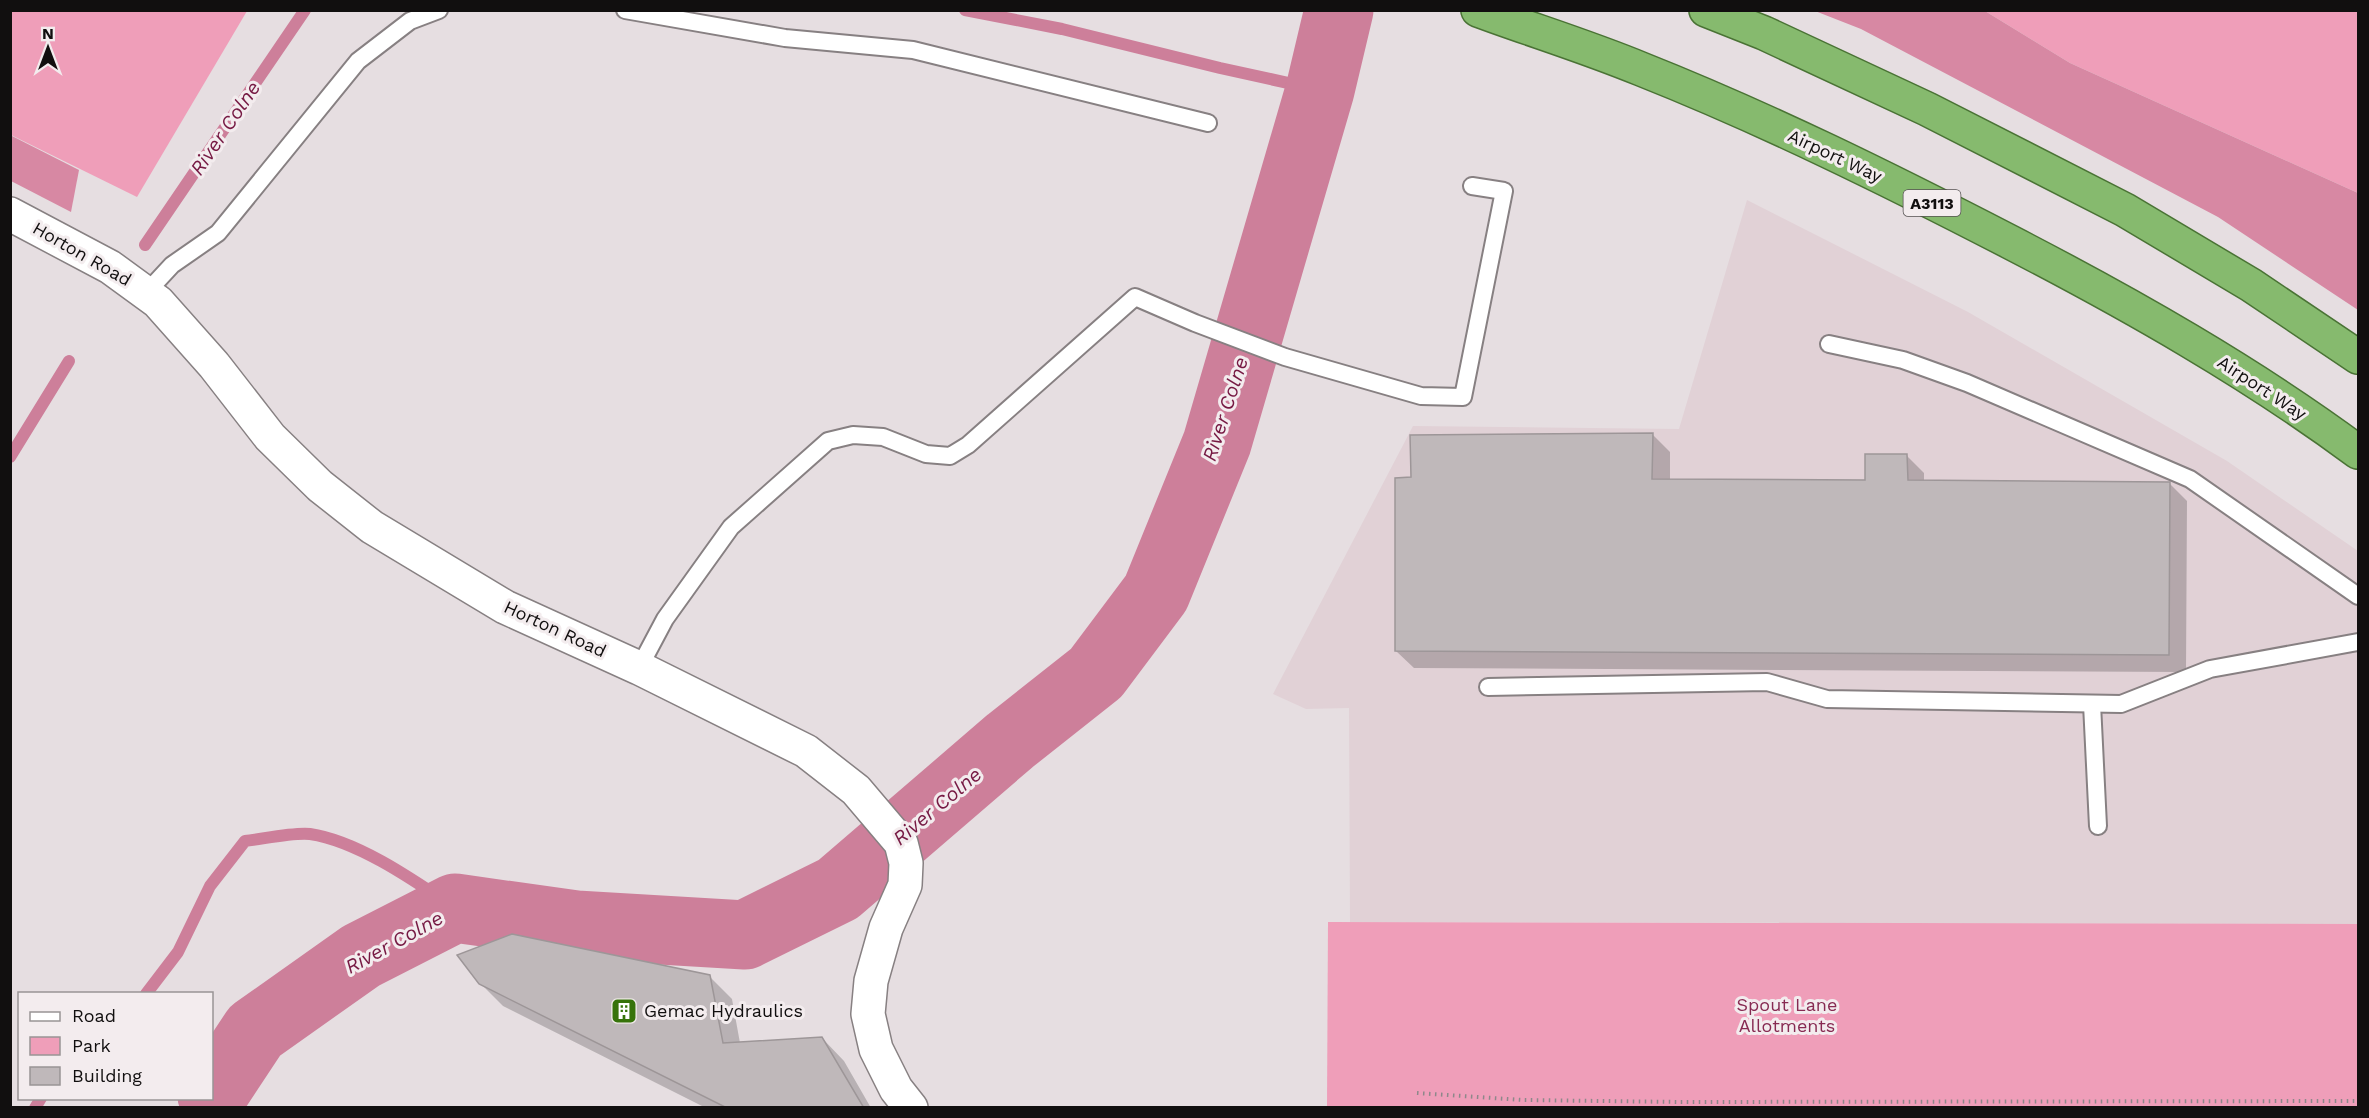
<svg xmlns="http://www.w3.org/2000/svg" width="2369" height="1118" font-family="'Work Sans',sans-serif">
	<style>
		.built { fill: #e1d1d6 }
		.green { fill: #ef9eb9 }
		.forest { fill: #d788a3 }
		.shadow { fill: #0003 }
		.lines { fill: none; stroke-linecap: round; stroke-linejoin: round }
		.stream { stroke: #cd7f9a; stroke-width: 12 }
		.river { stroke: #cd7f9a; stroke-width: 69 }
		.building { fill: #bfb8ba; stroke: #9d9698; stroke-width: 1.5 }
		.service-casing { stroke: #878082; stroke-width: 20 }
		.tertiary-casing { stroke: #878082; stroke-width: 36 }
		.trunk-casing { stroke: #4a7335; stroke-width: 36 }
		.path { stroke: #8d888a; stroke-width: 4; stroke-dasharray: 1.5 4.5; stroke-linecap: butt }
		.service { stroke: #fff; stroke-width: 16 }
		.tertiary { stroke: #fff; stroke-width: 33 }
		.trunk { stroke: #86ba6e; stroke-width: 33 }
		.labels { text-anchor: middle; stroke-width: 6; stroke-linejoin: round; paint-order: stroke }
		.shield { fill: #f3ecee; stroke: #555152; stroke-width: 1.5 }
		.shield-label { font-size: 16px; font-weight: bold; fill: #110f0f }
		.street-label { font-size: 18px; fill: #110f0f; stroke: #f3ecee }
		.park-label { font-size: 18px; fill: #872a52; stroke: #f3ecee }
		.poi-label { font-size: 18px; fill: #110f0f; stroke: #f3ecee; text-anchor: start }
		.water-label { font-size: 20px; font-style: italic; fill: #761943; stroke: #f3ecee }
	</style>
	<rect width="100%" height="100%" fill="#e6dee1"/>
	<!-- built -->
	<polygon class="built" points="1747,200 1968,312 2227,461 2358,551 2358,924 1350,922 1349,708 1306,709 1273,694 1413,426 1679,429"/>
	<!-- green -->
	<g class="green">
		<polygon points="10,11 247,11 137,197 11,135"/>
		<polygon points="1985,11 2358,11 2358,193 2070,63"/>
		<polygon points="1328,922 2358,924 2358,1107 1327,1107"/>
	</g>
	<!-- forest -->
	<g class="forest">
		<polygon points="1815,11 1985,11 2070,63 2358,193 2358,310 2218,217 1861,29"/>
		<polygon points="10,135 79,170 71,212 11,181"/>
	</g>
	<!-- shadow -->
	<g class="shadow">
		<polygon points="1653,435 1670,452 1670,481 1867,481 1906,455 1924,473 1924,482 2169,483 2187,501 2186,672 1414,668 1396,651 1412,479"/>
		<polygon points="709,976 732,999 740,1043 822,1038 844,1061 871,1108 706,1108 503,1006 480,983"/>
	</g>
	<g class="lines">
		<!-- stream -->
		<g class="stream">
			<polyline points="965,10 1062,29 1220,68 1320,90"/>
			<polyline points="145,245 305,10"/>
			<polyline points="10,457 69,361"/>
			<path d="M146,994L178,952L210,886L245,841C263,839 294,832 310,834C358,841 415,881 455,908"/>
			<polyline points="35,1108 41,1098"/>
		</g>
		<!-- river -->
		<polyline class="river" points="212,1096 255,1031 361,956 455,908 576,925 745,935 838,889 1010,741 1096,673 1156,593 1217,443 1320,90 1339,10"/>
	</g>
	<!-- building -->
	<g class="building">
		<polygon points="1653,433 1652,479 1865,480 1865,454 1907,454 1908,480 2170,482 2169,655 1395,651 1395,478 1411,477 1410,435"/>
		<polygon points="512,934 710,975 723,1043 822,1037 864,1108 727,1108 479,984 457,955"/>
	</g>
	<g class="lines">
		<!-- service casing -->
		<g class="service-casing">
			<g id="service">
				<polyline points="625,10 785,38 913,50 1208,123"/>
				<polyline points="146,293 172,265 218,233 358,61 410,21 439,10"/>
				<polyline points="1829,344 1903,360 1967,383 2190,479 2358,596"/>
				<polyline points="639,668 665,619 731,527 828,441 853,435 883,437 926,454 950,456 968,445 1135,297 1195,323 1285,357 1421,396 1463,397 1504,191 1472,186"/>
				<polyline points="1488,687 1767,682 1827,699 2121,704 2210,669 2358,642"/>
				<polyline points="2092,704 2098,826"/>
			</g>
		</g>
		<!-- tertiary casing -->
		<g class="tertiary-casing">
			<polyline id="tertiary" points="10,214 110,267 158,302 214,365 270,437 320,486 372,527 505,607 639,668 806,751 856,790 901,843 906,863 905,885 886,928 871,981 868,1014 876,1049 896,1089 911,1108"/>
		</g>
		<!-- trunk casing -->
		<g class="trunk-casing">
			<g id="trunk">
				<path d="M1478,10C1532,30 1588,47 1641,69C1767,119 1890,180 2010,242C2130,304 2250,372 2358,452"/>
				<polyline points="1706,10 1764,33 1927,109 2125,210 2251,285 2358,357"/>
			</g>
		</g>
		<!-- path -->
		<polyline class="path" points="1417,1093 1523,1100 1681,1102 2358,1101"/>
		<!-- service -->
		<use href="#service" class="service"/>
		<!-- tertiary -->
		<use href="#tertiary" class="tertiary"/>
		<!-- trunk -->
		<use href="#trunk" class="trunk"/>
	</g>
	<!-- icons -->
	<defs>
		<g id="building-square" transform="scale(1.35)"><rect x="-9" y="-9" width="18" height="18" rx="4" fill="#36730a" stroke="#f3ecee"/><path d="M-4-6H4V6H1V3H-1V6H-4ZM-2.5-4.3h1.7v1.8h-1.7ZM.8-4.3h1.7v1.8H.8ZM-2.5-1h1.7V.8h-1.7ZM.8-1h1.7V.8H.8Z" fill="#fff"/></g>
	</defs>
	<g fill-rule="evenodd">
		<use href="#building-square" x="624" y="1011"/>
	</g>
	<g class="labels">
		<!-- shield labels -->
		<rect class="shield" x="1903.5" y="190" width="57" height="26" rx="4.5"/>
		<g class="shield-label">
			<text x="1932" y="209">A3113</text>
		</g>
		<!-- street labels -->
		<g class="street-label">
			<text transform="translate(1835 156) rotate(25)" y="6">Airport Way</text>
			<text transform="translate(82 254) rotate(30)" y="6">Horton Road</text>
			<text transform="translate(2262 388) rotate(33)" y="6">Airport Way</text>
			<text transform="translate(555 629) rotate(25)" y="6">Horton Road</text>
		</g>
		<!-- park labels -->
		<g class="park-label">
			<text x="1787" y="1011">Spout Lane<tspan x="1787" dy="21">Allotments</tspan></text>
		</g>
		<!-- poi labels -->
		<g class="poi-label">
			<text x="644" y="1017">Gemac Hydraulics</text>
		</g>
		<!-- water labels -->
		<g class="water-label">
			<text transform="translate(225 128) rotate(-56)" y="7">River Colne</text>
			<text transform="translate(1225 409) rotate(-72)" y="7">River Colne</text>
			<text transform="translate(937 806) rotate(-40)" y="7">River Colne</text>
			<text transform="translate(394 942) rotate(-29)" y="7">River Colne</text>
		</g>
	</g>
	<!-- border -->
	<rect width="2369" height="1118" fill="none" stroke="#110f0f" stroke-width="24"/>
	<!-- legend -->
	<rect x="18" y="992" width="195" height="108" fill="#f3ecee" stroke="#999495" stroke-width="1.5"/>
	<rect x="30" y="1012" width="30" height="9" fill="#ffffff" stroke="#999495" stroke-width="1.5"/>
	<text x="72" y="1022" font-size="18" fill="#110f0f">Road</text>
	<rect x="30" y="1037" width="30" height="18" fill="#ef9eb9" stroke="#999495" stroke-width="1.5"/>
	<text x="72" y="1052" font-size="18" fill="#110f0f">Park</text>
	<rect x="30" y="1067" width="30" height="18" fill="#bfb8ba" stroke="#999495" stroke-width="1.5"/>
	<text x="72" y="1082" font-size="18" fill="#110f0f">Building</text>
	<!-- north arrow -->
	<g transform="translate(48 48)" stroke="#f3ecee" stroke-width="4.5" paint-order="stroke">
	<path d="M0-4.5L10 22L0 15L-10 22Z" fill="#110f0f"/>
	<text y="-9" font-size="16" font-weight="bold" text-anchor="middle" fill="#110f0f">N</text>
	</g>
</svg>
